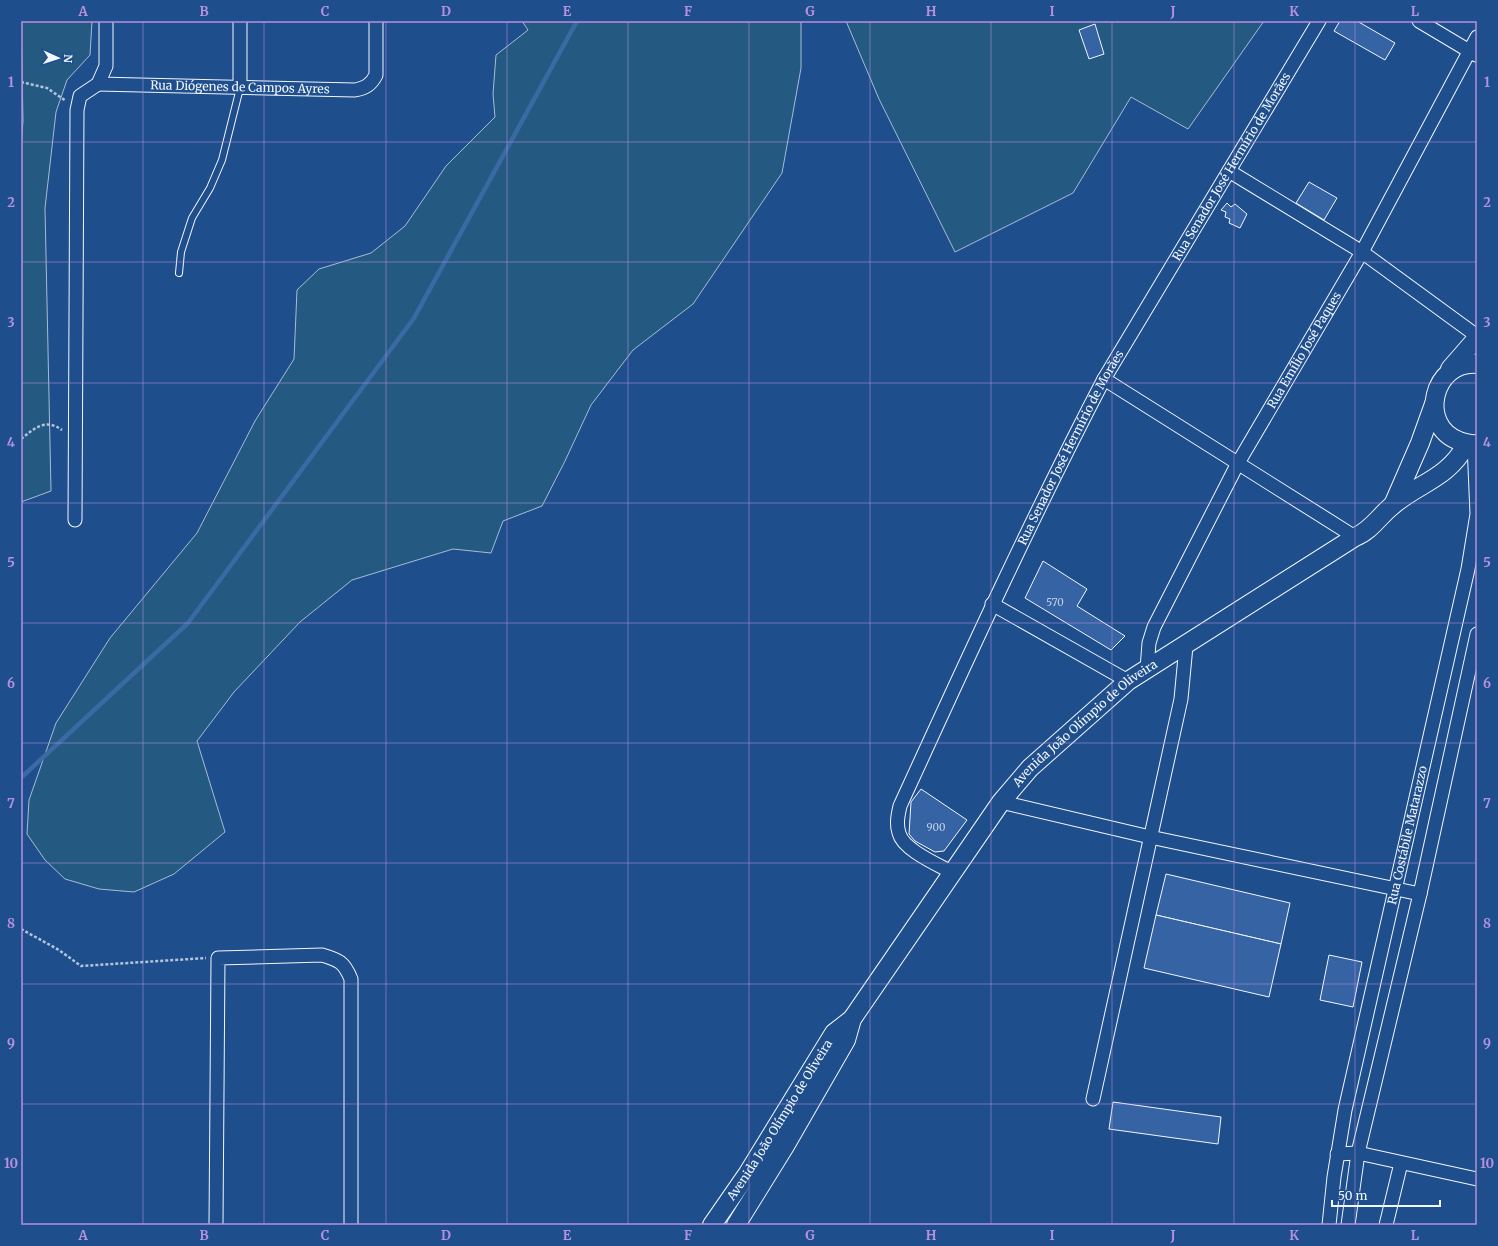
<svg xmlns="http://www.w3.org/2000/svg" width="1498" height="1246" font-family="Merriweather,serif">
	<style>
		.green { fill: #245a82; stroke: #a8bbd7 }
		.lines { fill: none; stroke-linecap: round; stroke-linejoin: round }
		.stream { stroke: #3b69a3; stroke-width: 4.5 }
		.building { fill: #3563a3; stroke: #f2f6ff }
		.service-casing { stroke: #f2f6ff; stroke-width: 8 }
		.minor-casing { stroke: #f2f6ff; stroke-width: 15 }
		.secondary-casing { stroke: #f2f6ff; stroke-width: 20 }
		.path { stroke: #b3c4dc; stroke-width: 2.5; stroke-dasharray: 3 2; stroke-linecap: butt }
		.service { stroke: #1f4e8c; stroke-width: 6 }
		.minor { stroke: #1f4e8c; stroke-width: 13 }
		.secondary { stroke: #1f4e8c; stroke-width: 18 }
		.grid { fill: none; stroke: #b691df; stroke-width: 1; stroke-opacity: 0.55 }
		.labels { text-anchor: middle; stroke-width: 3; stroke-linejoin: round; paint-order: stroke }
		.number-label { font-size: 10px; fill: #c3d1e8 }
		.street-label { font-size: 12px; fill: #f2f6ff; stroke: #1f4e8c }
		.neatline { fill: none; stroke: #b691df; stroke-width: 1.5 }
		.grid-label { font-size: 13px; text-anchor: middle; font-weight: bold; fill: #b691df }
	</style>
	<rect width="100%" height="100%" fill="#1f4e8c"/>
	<!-- green -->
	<g class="green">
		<polygon points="21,21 92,21 90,55 67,80 56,112 45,208 51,491 21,502 21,147 23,121"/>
		<polygon points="522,21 801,21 801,68 782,173 693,304 633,350 591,405 565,461 542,506 503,521 491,553 453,549 352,580 300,622 234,692 197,741 225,832 174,874 134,892 99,889 65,879 45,860 27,834 29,800 56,723 110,638 197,533 255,421 294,359 297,290 319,269 371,253 405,226 446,166 495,117 493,94 496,55 528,30"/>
		<polygon points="846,21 1264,21 1188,129 1131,97 1073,193 955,252 879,99"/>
	</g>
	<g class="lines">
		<!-- stream -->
		<polyline class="stream" points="23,776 188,623 414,318 577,21"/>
	</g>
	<!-- building -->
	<g class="building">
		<polygon points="1340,21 1357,21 1395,43 1385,60 1334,31"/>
		<polygon points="1095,24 1104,54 1089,59 1079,30"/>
		<polygon points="1309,182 1337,198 1324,220 1296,203"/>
		<polygon points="1227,203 1231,207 1235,204 1247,214 1240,228 1229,223 1230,219 1225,217 1226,212 1221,210"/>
		<polygon points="1043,561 1087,589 1077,606 1125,636 1111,650 1025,598"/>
		<polygon points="921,789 967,820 944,851 935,852 915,841 909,834 911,802"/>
		<polygon points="1166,874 1290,903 1281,944 1156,915"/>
		<polygon points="1156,915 1281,944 1269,997 1144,968"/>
		<polygon points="1329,955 1362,962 1353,1007 1320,1000"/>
		<polygon points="1113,1102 1221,1117 1218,1144 1109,1129"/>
	</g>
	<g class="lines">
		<!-- service casing -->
		<g class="service-casing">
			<polyline id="service" points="179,273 181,252 192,218 210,188 222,160 240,88"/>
		</g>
		<!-- minor casing -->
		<g class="minor-casing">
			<g id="minor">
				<polyline points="1419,21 1476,55"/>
				<path id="s1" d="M98,84L355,90C365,88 371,85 376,75V21"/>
				<polyline points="240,88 240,21"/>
				<polyline points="1229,171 1362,252 1477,336"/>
				<polyline points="1104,379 1355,537"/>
				<polyline points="75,520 77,110 80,96 98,84 106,66 106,21"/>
				<polyline points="992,604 1128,681"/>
				<path id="s2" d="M1147,669L1149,643L1154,627L1238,463L1362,252L1477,37"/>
				<polyline points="1001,802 1150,837 1420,894"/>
				<path id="s3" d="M953,873C939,865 903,850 899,833C896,824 898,815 900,806C966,662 1031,519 1104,379L1319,21"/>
				<polyline points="1093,1099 1181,699 1186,646"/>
				<polyline points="1337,1154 1358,1153 1477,1179"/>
				<path d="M216,1225L218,958L322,955C339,960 344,962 351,979V1225"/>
				<path id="s4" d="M1329,1225L1334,1177L1345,1110L1468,569L1477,514L1474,444"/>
				<polyline points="1348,1225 1358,1153 1420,894 1477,634"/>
				<polyline points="1386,1225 1401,1163"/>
			</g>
		</g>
		<!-- secondary casing -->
		<g class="secondary-casing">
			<g id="secondary">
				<path d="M1477,364C1433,360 1417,425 1459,441C1465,443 1471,445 1477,444"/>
				<polyline points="1450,369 1477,338"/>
				<polyline points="1393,505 1420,443 1434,404"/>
				<path id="s5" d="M712,1225L748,1173L834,1033L852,1019"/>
				<path id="s6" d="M736,1225L785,1146L846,1040L852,1019L1001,802L1030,768L1128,681L1355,537C1371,531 1380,515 1393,505C1422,481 1446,480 1467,444"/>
			</g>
		</g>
		<!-- path -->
		<g class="path">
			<polyline points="21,82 47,88 66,101"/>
			<path d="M21,439C35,428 45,418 62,430"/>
			<polyline points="21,929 59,950 81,966 206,958"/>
		</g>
		<!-- service -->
		<use href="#service" class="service"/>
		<!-- minor -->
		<use href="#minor" class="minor"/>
		<!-- secondary -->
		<use href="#secondary" class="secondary"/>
	</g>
	<!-- grid -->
	<path class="grid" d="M143,21V1225M264,21V1225M386,21V1225M507,21V1225M628,21V1225M749,21V1225M870,21V1225M991,21V1225M1112,21V1225M1234,21V1225M1355,21V1225M21,142H1477M21,262H1477M21,383H1477M21,503H1477M21,623H1477M21,743H1477M21,863H1477M21,984H1477M21,1104H1477"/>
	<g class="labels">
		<!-- number labels -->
		<g class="number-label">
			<text x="1055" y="606">570</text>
			<text x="936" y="831">900</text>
		</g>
		<!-- street labels -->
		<g class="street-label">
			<text dy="4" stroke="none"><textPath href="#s1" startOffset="142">Rua Diógenes de Campos Ayres</textPath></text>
			<text dy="4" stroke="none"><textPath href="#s3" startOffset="817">Rua Senador José Hermírio de Morães</textPath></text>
			<text dy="4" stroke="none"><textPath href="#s2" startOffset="358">Rua Emílio José Paques</textPath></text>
			<text dy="4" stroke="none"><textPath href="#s3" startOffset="493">Rua Senador José Hermírio de Morães</textPath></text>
			<text dy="4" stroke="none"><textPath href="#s6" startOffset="616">Avenida João Olímpio de Oliveira</textPath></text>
			<text dy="4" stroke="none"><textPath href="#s4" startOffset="398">Rua Costábile Matarazzo</textPath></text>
			<text dy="4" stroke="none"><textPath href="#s5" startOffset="125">Avenida João Olímpio de Oliveira</textPath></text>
		</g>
	</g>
	<!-- border -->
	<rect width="1498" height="1246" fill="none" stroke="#1f4e8c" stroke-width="44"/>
	<!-- north arrow -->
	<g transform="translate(58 58) rotate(93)" stroke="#1f4e8c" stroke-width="3" paint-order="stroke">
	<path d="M0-3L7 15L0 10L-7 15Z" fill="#f2f6ff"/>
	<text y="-6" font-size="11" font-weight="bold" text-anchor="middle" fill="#f2f6ff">N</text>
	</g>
	<!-- scale -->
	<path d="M1332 1200v6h108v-6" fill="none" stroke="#f2f6ff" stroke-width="2"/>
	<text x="1338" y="1200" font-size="12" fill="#f2f6ff" stroke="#1f4e8c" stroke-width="3" paint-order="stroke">50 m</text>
	<rect x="22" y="22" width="1454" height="1202" class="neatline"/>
	<g class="grid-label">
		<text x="83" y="16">A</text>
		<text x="204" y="16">B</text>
		<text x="325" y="16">C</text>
		<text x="446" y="16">D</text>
		<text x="567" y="16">E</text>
		<text x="688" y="16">F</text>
		<text x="810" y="16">G</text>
		<text x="931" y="16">H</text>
		<text x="1052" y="16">I</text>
		<text x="1173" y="16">J</text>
		<text x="1294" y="16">K</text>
		<text x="1415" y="16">L</text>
		<text x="11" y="87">1</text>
		<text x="1487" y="87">1</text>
		<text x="11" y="207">2</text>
		<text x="1487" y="207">2</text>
		<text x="11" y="327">3</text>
		<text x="1487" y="327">3</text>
		<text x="11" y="447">4</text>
		<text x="1487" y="447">4</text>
		<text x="11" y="567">5</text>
		<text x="1487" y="567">5</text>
		<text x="11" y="688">6</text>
		<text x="1487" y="688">6</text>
		<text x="11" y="808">7</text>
		<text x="1487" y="808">7</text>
		<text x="11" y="928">8</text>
		<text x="1487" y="928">8</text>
		<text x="11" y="1048">9</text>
		<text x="1487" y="1048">9</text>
		<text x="11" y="1168">10</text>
		<text x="1487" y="1168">10</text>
		<text x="83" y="1240">A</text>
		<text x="204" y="1240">B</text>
		<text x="325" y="1240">C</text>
		<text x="446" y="1240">D</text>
		<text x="567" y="1240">E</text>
		<text x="688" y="1240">F</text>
		<text x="810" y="1240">G</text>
		<text x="931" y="1240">H</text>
		<text x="1052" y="1240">I</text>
		<text x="1173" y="1240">J</text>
		<text x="1294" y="1240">K</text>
		<text x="1415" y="1240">L</text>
	</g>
</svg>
